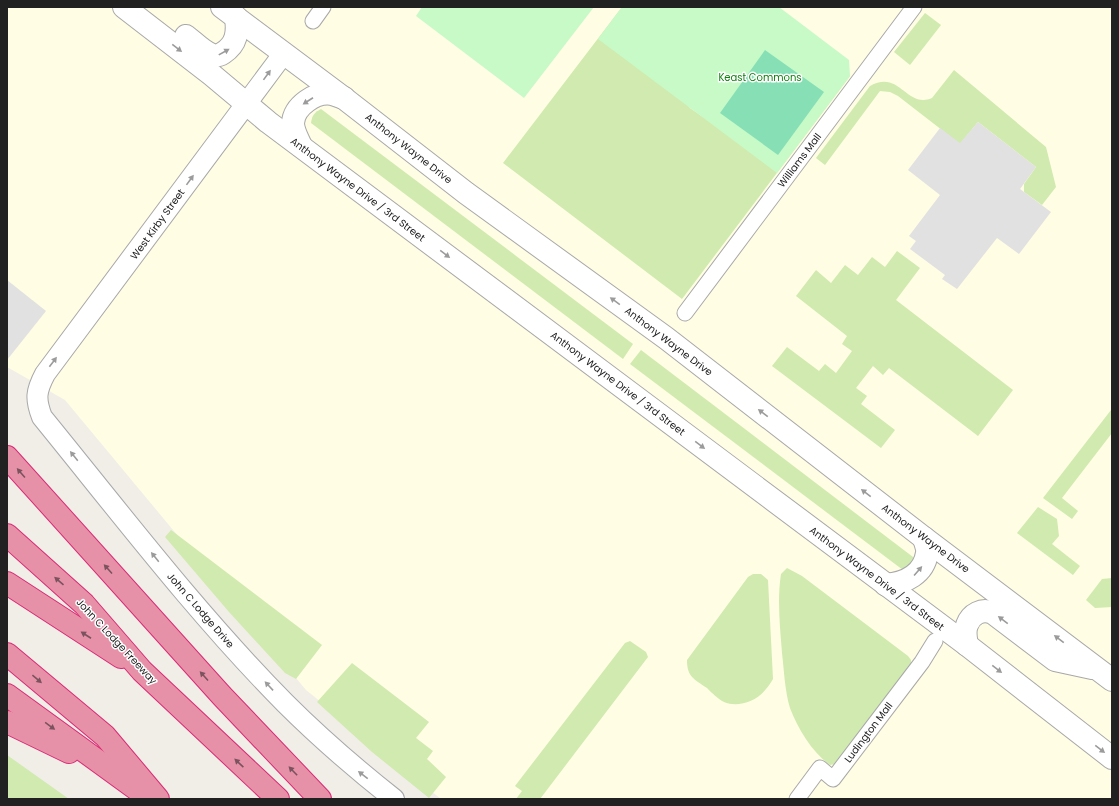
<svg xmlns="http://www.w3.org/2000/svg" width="1119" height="806" font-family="Poppins,sans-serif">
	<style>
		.education { fill: #fffde4 }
		.grass { fill: #d1eaaf }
		.park { fill: #c7fac7 }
		.pitch { fill: #87dfb6 }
		.parking { fill: #e1e1e1 }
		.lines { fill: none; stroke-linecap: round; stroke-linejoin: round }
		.pedestrian-casing { stroke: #a8a8a8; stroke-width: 17 }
		.minor-casing { stroke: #a8a8a8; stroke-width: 22 }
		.tertiary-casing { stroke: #a8a8a8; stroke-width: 24 }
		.motorway-casing { stroke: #db2975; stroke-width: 24 }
		.pedestrian { stroke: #fff; stroke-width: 15 }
		.minor { stroke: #fff; stroke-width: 20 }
		.tertiary { stroke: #fff; stroke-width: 22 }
		.motorway { stroke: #e791a8; stroke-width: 22 }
		.oneway { fill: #9b9b9b }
		.oneway2 { fill: #7a535e }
		.labels { text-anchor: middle; stroke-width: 3; stroke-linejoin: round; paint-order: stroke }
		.park-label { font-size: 10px; fill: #0c820d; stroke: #fff }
		.street-label { font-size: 10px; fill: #212121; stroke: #fff }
	</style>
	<rect width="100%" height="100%" fill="#f1eee8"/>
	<!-- education -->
	<polygon class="education" points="7,7 1112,7 1112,799 441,799 306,690 65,400 7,367"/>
	<!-- grass -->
	<g class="grass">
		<polygon points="622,7 690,108 703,117 850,76 682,299 503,163"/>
		<polygon points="925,13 941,25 910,65 894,52"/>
		<path d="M954,70L1046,147L1056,187L1042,205L1024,192V184L1036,167L978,122L960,144L898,96L890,92L880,91L825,165L816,158L870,86C900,69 906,109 932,98Z"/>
		<path d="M321,109L633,344L623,359L311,123C312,115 315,112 321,109Z"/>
		<polygon points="897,251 920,268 896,300 1013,390 978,436 889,368 883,375 873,366 856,388 867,396 861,404 895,430 881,448 772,366 787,347 819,371 825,364 836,373 852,351 842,344 847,336 796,296 816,270 831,283 845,265 858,275 872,257 885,267"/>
		<polygon points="641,350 913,557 913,562 903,570 630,364"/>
		<polygon points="1111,410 1112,411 1112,433 1062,498 1078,511 1072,519 1043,498"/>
		<polygon points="1038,507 1057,519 1059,536 1052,544 1080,566 1073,575 1017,533"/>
		<polygon points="171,530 322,645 296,679 285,673 229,612 165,537"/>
		<path d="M787,568L802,576L908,656L911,660V666L838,761L835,764L830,765C812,752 798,729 790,708C785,692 784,670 782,653C780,627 777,600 781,574Z"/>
		<path d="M753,574H761L768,580L773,679C771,682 769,686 766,689C757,701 738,708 724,702C718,699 712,693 707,688C694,679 687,677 687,660L748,577Z"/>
		<polygon points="1112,578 1112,607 1095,608 1086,600 1102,579"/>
		<polygon points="630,641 646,652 648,657 540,799 516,799 522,791 515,786 625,643"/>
		<polygon points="352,663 429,722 416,738 433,751 427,759 446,777 429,798 372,752 317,702"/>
		<polygon points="7,755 69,799 7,799"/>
	</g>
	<!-- park -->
	<g class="park">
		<polygon points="422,7 594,7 524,98 416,16"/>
		<polygon points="622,7 779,7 849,60 850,76 777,173 598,39"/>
	</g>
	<!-- pitch -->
	<polygon class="pitch" points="765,50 824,92 778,155 720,113"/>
	<!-- parking -->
	<g class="parking">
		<polygon points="978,122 1036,167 1020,189 1051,212 1019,254 997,238 957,289 942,279 945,275 910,249 916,241 909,236 940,195 908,170 940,128 960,143"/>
		<polygon points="7,280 46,311 7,360"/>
	</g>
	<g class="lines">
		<!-- pedestrian casing -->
		<g class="pedestrian-casing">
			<g id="pedestrian">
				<polyline points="313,21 323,7"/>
				<polyline points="685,313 914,7"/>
				<polyline points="797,799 820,768 833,779 922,662 935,641"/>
			</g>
		</g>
		<!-- minor casing -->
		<g class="minor-casing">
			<path id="minor" d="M284,53L45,374C36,391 35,399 42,417C121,514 197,614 285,703C319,737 356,769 394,799"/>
		</g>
		<!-- tertiary casing -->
		<g class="tertiary-casing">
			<g id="tertiary">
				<polyline points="124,7 212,75 268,122 967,645 1112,758"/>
				<polyline points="222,7 345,99 466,193 666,338 924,538 1112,680"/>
				<path d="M186,36C194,42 202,51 212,55C216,56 220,55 223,53C237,44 238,32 236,17"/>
				<path d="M301,146C298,139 293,131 293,123C294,106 316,91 332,94C336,95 340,97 344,98"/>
				<path d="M886,585C905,583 924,574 927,553C928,549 925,543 924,538"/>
				<path d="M967,645C966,639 964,632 967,625C971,614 982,608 993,613L1055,660L1092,668"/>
			</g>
		</g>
		<!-- motorway casing -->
		<g class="motorway-casing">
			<g id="motorway">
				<polyline points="7,457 222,696 320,799"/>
				<polyline points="7,535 84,604 142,671 278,799"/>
				<polyline points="7,583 121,657"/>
				<polyline points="7,654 105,736 158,799"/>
				<polyline points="7,695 142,793"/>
				<polyline points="7,722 69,752"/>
			</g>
		</g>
		<!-- pedestrian -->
		<use href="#pedestrian" class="pedestrian"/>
		<!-- minor -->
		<use href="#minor" class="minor"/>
		<!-- tertiary -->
		<use href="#tertiary" class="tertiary"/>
		<!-- motorway -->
		<use href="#motorway" class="motorway"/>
	</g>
	<!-- one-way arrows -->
	<defs><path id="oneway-solid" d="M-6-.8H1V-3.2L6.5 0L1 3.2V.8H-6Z"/></defs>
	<g class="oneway">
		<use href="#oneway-solid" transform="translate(177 48) rotate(38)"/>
		<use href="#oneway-solid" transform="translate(224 52) rotate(-29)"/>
		<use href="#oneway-solid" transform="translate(267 75) rotate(-54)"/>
		<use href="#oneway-solid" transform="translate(308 101) rotate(147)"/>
		<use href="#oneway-solid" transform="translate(190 180) rotate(-54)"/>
		<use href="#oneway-solid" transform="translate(445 254) rotate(37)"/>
		<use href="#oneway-solid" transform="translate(615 301) rotate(-144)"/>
		<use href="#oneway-solid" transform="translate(53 362) rotate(-53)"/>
		<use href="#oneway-solid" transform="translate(763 413) rotate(-143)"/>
		<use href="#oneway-solid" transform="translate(700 445) rotate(37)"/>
		<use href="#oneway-solid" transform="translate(74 456) rotate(-129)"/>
		<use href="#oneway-solid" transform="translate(866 493) rotate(-142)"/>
		<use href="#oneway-solid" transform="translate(155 557) rotate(-129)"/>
		<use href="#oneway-solid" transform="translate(918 571) rotate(-49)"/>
		<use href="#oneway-solid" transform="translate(1003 620) rotate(-143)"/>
		<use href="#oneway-solid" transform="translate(1059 639) rotate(-143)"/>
		<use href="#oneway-solid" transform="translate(997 669) rotate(38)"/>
		<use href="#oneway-solid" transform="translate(269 686) rotate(-133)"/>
		<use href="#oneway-solid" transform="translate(1100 749) rotate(38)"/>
		<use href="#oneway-solid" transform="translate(363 775) rotate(-142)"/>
	</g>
	<g class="oneway2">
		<use href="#oneway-solid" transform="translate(21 473) rotate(-131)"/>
		<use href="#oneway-solid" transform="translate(108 569) rotate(-132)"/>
		<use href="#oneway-solid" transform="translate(59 581) rotate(-139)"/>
		<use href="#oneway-solid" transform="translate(86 635) rotate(-147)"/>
		<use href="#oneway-solid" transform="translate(204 676) rotate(-132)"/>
		<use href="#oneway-solid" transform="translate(37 679) rotate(40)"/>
		<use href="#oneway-solid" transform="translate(50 726) rotate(36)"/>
		<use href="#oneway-solid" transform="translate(239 763) rotate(-137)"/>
		<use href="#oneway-solid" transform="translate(293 771) rotate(-134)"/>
	</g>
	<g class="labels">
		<!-- park labels -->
		<g class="park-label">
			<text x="760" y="81">Keast Commons</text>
		</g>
		<!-- street labels -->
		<g class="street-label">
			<text transform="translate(409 148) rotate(38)" y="4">Anthony Wayne Drive</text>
			<text transform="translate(799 160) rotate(-53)" y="4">Williams Mall</text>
			<text transform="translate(358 189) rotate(37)" y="4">Anthony Wayne Drive / 3rd Street</text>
			<text transform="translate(157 224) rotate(-54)" y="4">West Kirby Street</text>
			<text transform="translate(669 341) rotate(37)" y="4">Anthony Wayne Drive</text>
			<text transform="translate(618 383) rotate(37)" y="4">Anthony Wayne Drive / 3rd Street</text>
			<text transform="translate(926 538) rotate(37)" y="4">Anthony Wayne Drive</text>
			<text transform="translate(877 578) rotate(37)" y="4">Anthony Wayne Drive / 3rd Street</text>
			<text transform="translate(201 610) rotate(49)" y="4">John C Lodge Drive</text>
			<text transform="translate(117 641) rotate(47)" y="4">John C Lodge Freeway</text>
			<text transform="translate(868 732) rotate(-53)" y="4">Ludington Mall</text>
		</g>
	</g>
	<!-- border -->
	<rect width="1119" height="806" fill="none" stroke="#212121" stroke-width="16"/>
</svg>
